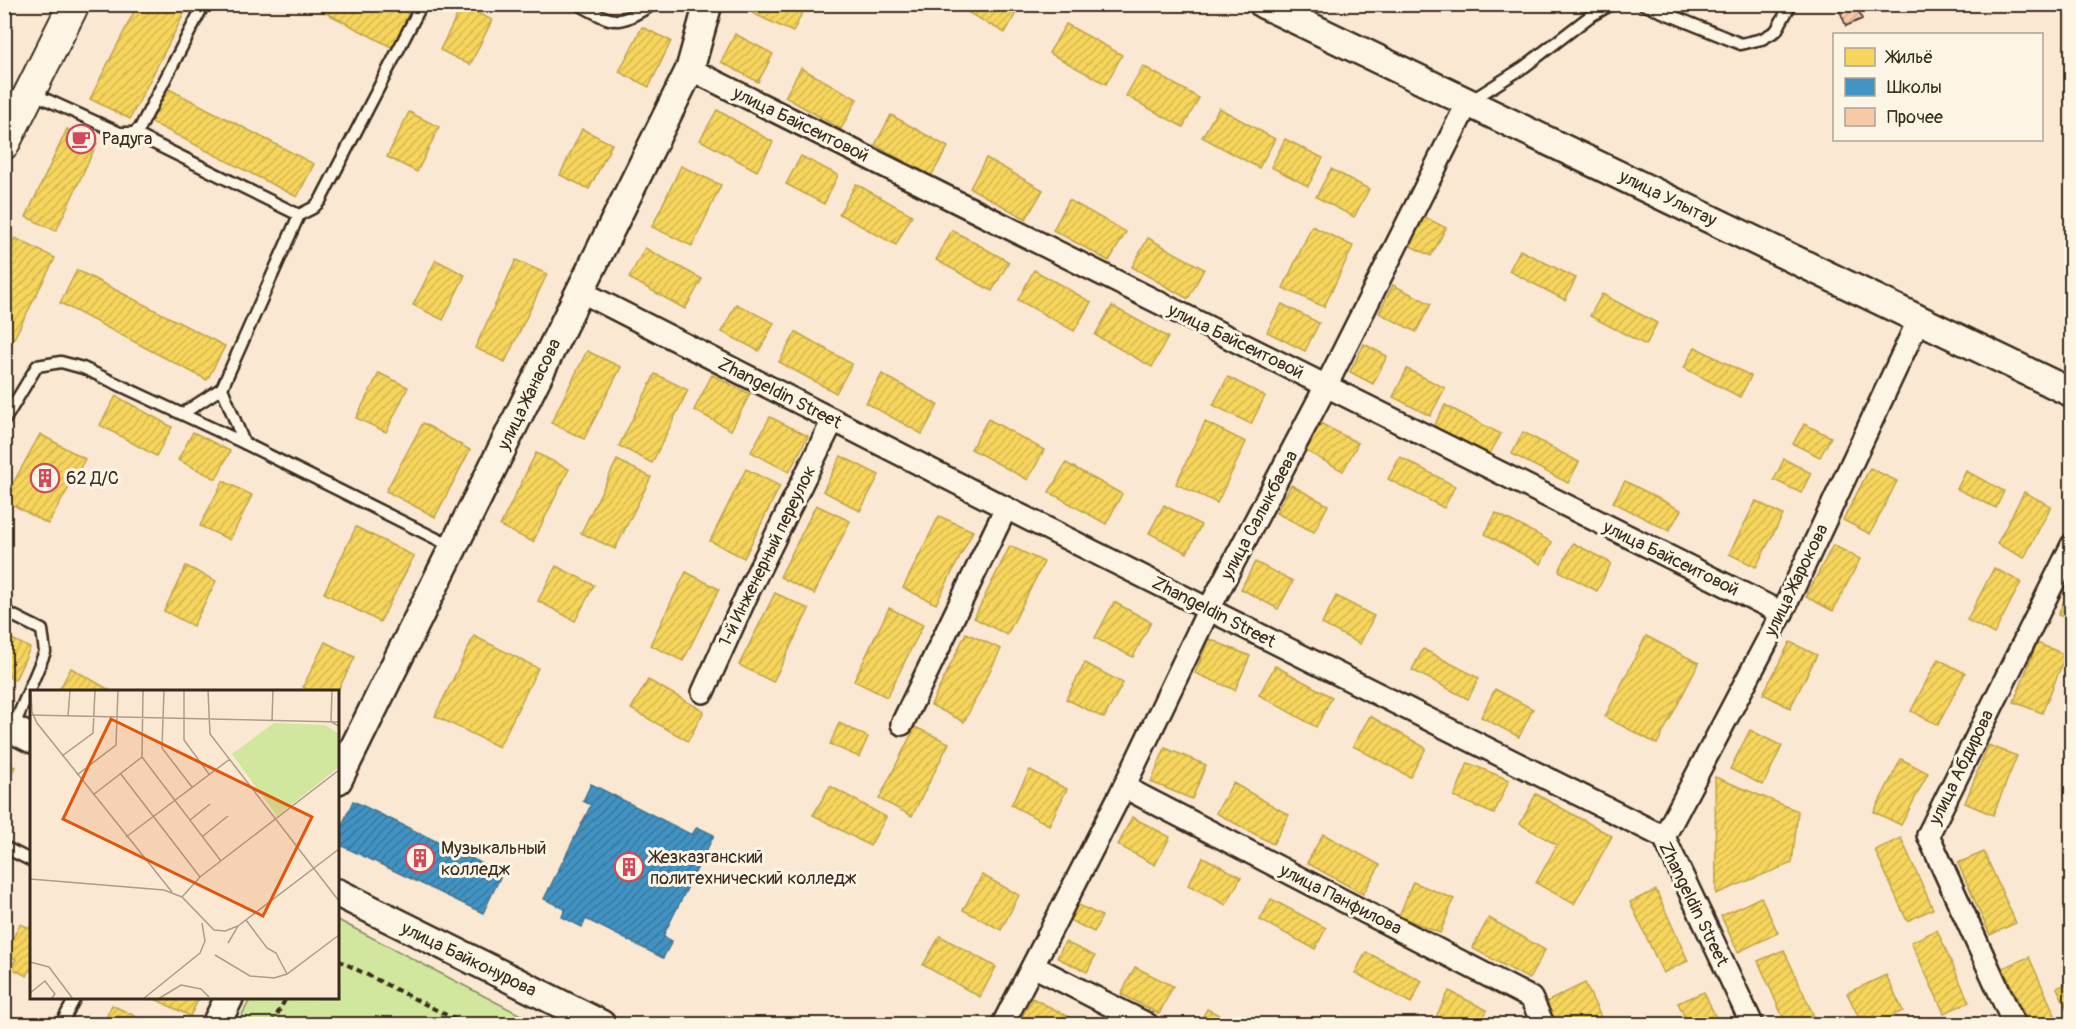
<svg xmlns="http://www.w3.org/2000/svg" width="2076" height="1029" font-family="Pangolin,sans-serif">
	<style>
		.green { fill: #d0e79d; stroke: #86885e; stroke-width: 1.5 }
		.homes { fill: url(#homes-hatch); stroke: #bea249; stroke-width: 1.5 }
		.schools { fill: url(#schools-hatch); stroke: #417492; stroke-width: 1.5 }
		.building { fill: url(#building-hatch); stroke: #3b2a1e; stroke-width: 1.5 }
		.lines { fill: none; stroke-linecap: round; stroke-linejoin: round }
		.service-casing { stroke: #3b2a1e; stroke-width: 15 }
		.minor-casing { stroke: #3b2a1e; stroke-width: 26 }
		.tertiary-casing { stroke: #3b2a1e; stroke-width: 32 }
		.secondary-casing { stroke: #3b2a1e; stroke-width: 34 }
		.path { stroke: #3b2a1e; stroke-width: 4; stroke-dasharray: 6 4.5; stroke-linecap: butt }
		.service { stroke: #fcf5e5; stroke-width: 10 }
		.minor { stroke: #fcf5e5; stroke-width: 21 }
		.tertiary { stroke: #fcf5e5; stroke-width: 27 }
		.secondary { stroke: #fcf5e5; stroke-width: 30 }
		.labels { text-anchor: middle; stroke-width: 6; stroke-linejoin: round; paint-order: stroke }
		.street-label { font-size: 18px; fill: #3b2a1e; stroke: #fcf5e5 }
		.poi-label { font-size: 18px; fill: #3b2a1e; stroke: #fcf5e5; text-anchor: start }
		.inset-road { fill: none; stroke: #ae9c8a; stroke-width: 1.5 }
		.view { fill: #df570d; fill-opacity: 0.15; stroke: #df570d; stroke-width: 3 }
		.inset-edge { fill: none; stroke: #3b2a1e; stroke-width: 3 }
	</style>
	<defs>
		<pattern id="homes-hatch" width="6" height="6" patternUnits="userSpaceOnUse" patternTransform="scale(1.5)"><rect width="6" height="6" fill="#f6d55c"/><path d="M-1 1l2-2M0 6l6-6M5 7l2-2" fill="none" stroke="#d4b750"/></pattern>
		<pattern id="schools-hatch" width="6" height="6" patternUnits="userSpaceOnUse" patternTransform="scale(1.5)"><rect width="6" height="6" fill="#4393c3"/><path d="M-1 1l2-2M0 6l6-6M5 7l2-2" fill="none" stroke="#39789e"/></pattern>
		<pattern id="building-hatch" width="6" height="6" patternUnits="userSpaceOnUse" patternTransform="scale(1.5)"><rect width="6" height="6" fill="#f7c9a6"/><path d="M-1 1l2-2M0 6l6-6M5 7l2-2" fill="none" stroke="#d5ad8e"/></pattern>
	</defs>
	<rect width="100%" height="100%" fill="#fae8d2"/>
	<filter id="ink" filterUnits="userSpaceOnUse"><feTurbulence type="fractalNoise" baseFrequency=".0167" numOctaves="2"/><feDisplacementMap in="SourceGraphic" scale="12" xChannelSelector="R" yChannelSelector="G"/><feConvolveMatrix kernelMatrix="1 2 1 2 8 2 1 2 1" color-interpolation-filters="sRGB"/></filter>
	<g filter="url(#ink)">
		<!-- green -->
		<polygon class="green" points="338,920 538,1024 237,1024 251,998 338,998"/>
		<!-- homes -->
		<g class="homes">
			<polygon points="138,4 189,4 130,119 90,99"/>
			<polygon points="309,4 390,4 413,16 395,49"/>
			<polygon points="756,4 806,4 793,32 752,13"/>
			<polygon points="953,4 1021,4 1005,33"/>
			<polygon points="462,5 492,20 470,65 440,50"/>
			<polygon points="1066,24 1122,55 1106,84 1049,53"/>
			<polygon points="642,27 671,41 649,87 619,72"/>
			<polygon points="735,34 773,54 758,82 721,62"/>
			<polygon points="1143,66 1199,98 1183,127 1126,96"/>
			<polygon points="801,68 857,99 841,129 785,97"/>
			<polygon points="167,88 314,164 297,197 149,121"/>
			<polygon points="1219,108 1275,139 1259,168 1202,137"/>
			<polygon points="717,110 773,142 757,171 700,140"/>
			<polygon points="409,112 439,127 417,172 387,157"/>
			<polygon points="891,115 948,147 931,176 875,145"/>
			<polygon points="67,129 97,143 56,231 26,217"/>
			<polygon points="582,129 612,144 589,189 560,175"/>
			<polygon points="1285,139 1323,158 1308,186 1271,167"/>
			<polygon points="801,156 838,175 824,204 786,184"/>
			<polygon points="986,158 1043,190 1026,219 970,188"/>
			<polygon points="681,166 721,185 692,246 652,227"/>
			<polygon points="1331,169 1369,189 1354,217 1316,197"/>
			<polygon points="856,184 912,215 896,245 839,214"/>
			<polygon points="1069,200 1126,232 1109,261 1053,230"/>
			<polygon points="1419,214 1446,228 1431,256 1404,243"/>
			<polygon points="1312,226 1353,246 1324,307 1283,288"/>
			<polygon points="952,230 1009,262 992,291 936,260"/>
			<polygon points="15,238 55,258 4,358 4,258"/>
			<polygon points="1148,238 1204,269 1188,299 1132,267"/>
			<polygon points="645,248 702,279 685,309 629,278"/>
			<polygon points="1520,250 1576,278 1565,300 1509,271"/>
			<polygon points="436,260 465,275 443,320 413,305"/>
			<polygon points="516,260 547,274 505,362 475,348"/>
			<polygon points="77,270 225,346 207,380 60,303"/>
			<polygon points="1034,270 1091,302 1074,331 1018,300"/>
			<polygon points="1393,285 1431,304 1416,332 1379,313"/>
			<polygon points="1602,294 1657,323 1646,345 1590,316"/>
			<polygon points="736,304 774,323 759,351 722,332"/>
			<polygon points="1282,304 1319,323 1305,351 1267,332"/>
			<polygon points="1112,306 1168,337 1152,367 1095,335"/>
			<polygon points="796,332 852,364 836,393 779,362"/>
			<polygon points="1364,344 1387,356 1373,384 1350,372"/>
			<polygon points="1695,347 1751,376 1740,397 1684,368"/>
			<polygon points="587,351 621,367 584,439 551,423"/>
			<polygon points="1407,369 1445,388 1430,416 1393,397"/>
			<polygon points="379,373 408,387 386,432 356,418"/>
			<polygon points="655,374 688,390 652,463 619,446"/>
			<polygon points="882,374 938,405 922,434 866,403"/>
			<polygon points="712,375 750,394 731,430 694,410"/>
			<polygon points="1228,377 1265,396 1251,424 1213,405"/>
			<polygon points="116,396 172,427 156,456 100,425"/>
			<polygon points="1445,405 1501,434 1489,455 1434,426"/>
			<polygon points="770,417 808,436 789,472 751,452"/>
			<polygon points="988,419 1044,450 1028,480 971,449"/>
			<polygon points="1205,422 1246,442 1217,503 1176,484"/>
			<polygon points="423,423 470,450 435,517 386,491"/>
			<polygon points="1320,423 1358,443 1343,471 1306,451"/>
			<polygon points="1804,424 1831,437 1820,457 1793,444"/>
			<polygon points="193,432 230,451 216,479 178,460"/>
			<polygon points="1523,432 1579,462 1568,483 1512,454"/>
			<polygon points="40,434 85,459 48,524 4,500"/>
			<polygon points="536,453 569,469 533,542 500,526"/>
			<polygon points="841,456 879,475 860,511 823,491"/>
			<polygon points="1400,457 1455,486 1444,508 1388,479"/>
			<polygon points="1784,459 1811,473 1801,493 1774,480"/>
			<polygon points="617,460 651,477 615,549 581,533"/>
			<polygon points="1066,463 1122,494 1106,524 1049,492"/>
			<polygon points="1870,468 1897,481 1870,534 1843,520"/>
			<polygon points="746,469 780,486 744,558 710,541"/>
			<polygon points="1966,471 2004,491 1996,508 1957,489"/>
			<polygon points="223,481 252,495 230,540 200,526"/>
			<polygon points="1625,481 1681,510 1669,531 1613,502"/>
			<polygon points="1291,485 1328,505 1314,532 1276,513"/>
			<polygon points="2024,492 2051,506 2024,558 1997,544"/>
			<polygon points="1756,501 1783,515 1756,567 1729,554"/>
			<polygon points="816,505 850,521 814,594 780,577"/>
			<polygon points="1164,505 1201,525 1187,553 1149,533"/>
			<polygon points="1496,513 1552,542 1541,564 1485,534"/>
			<polygon points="939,516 973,531 936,604 903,588"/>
			<polygon points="356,527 414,556 380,622 324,593"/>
			<polygon points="1573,543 1611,563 1597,591 1559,571"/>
			<polygon points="1833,545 1860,559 1833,611 1806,597"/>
			<polygon points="1010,546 1044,562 1007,635 974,618"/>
			<polygon points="1255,562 1293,581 1278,609 1241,589"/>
			<polygon points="186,566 216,581 193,626 164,611"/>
			<polygon points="556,566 594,585 575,621 538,601"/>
			<polygon points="1994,568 2021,582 1994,634 1967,620"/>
			<polygon points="686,572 719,589 683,661 650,645"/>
			<polygon points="2072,580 2072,620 2058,615"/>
			<polygon points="775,593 809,609 773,682 739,665"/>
			<polygon points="1336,596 1374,616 1360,644 1322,624"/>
			<polygon points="1114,602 1151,622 1133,657 1095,638"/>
			<polygon points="889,608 923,625 887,697 854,681"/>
			<polygon points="966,633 1001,649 964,722 931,705"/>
			<polygon points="4,635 30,648 15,680 4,674"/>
			<polygon points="474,636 538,668 499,747 435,716"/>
			<polygon points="1646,636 1699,663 1657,744 1605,717"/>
			<polygon points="1209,639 1250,656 1235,690 1195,673"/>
			<polygon points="325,642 355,657 337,692 311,692 303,687"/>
			<polygon points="1790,642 1817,655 1790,708 1763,694"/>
			<polygon points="2037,643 2066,655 2042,713 2014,702"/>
			<polygon points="1423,649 1479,678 1468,699 1412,670"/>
			<polygon points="1938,659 1965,673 1938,725 1911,711"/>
			<polygon points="1085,663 1123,683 1104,718 1066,699"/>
			<polygon points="1275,666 1332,697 1316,727 1259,695"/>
			<polygon points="71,668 113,692 58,692"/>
			<polygon points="648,680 704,711 688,741 631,709"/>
			<polygon points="1495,689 1533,709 1519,737 1481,717"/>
			<polygon points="1370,716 1426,748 1410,777 1353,746"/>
			<polygon points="839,723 868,737 859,757 830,744"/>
			<polygon points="915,727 949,743 912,816 879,799"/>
			<polygon points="1750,730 1782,746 1763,785 1730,769"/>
			<polygon points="1988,745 2017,756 1993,815 1965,803"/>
			<polygon points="1165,748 1206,765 1192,799 1151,782"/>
			<polygon points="1901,759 1928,773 1901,825 1874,812"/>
			<polygon points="4,761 15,767 4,787"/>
			<polygon points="1468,763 1509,780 1494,814 1454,797"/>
			<polygon points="1030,770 1067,789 1049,825 1011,805"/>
			<polygon points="1715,777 1798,811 1792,863 1716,894"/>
			<polygon points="1233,783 1289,815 1273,844 1216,813"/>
			<polygon points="830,786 886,817 870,846 813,815"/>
			<polygon points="1536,794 1612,836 1574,904 1536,883 1557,845 1520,824"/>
			<polygon points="1132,817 1170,837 1155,865 1118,845"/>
			<polygon points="1323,834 1380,865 1363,894 1307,863"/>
			<polygon points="1901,838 1933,909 1907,921 1875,850"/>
			<polygon points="1984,852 2016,923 1990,935 1958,863"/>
			<polygon points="1203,857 1241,877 1226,905 1188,885"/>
			<polygon points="982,875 1019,895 1001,930 963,910"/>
			<polygon points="1413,882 1454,899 1440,933 1399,916"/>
			<polygon points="1656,890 1688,961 1663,973 1630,902"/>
			<polygon points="1761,897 1778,933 1738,952 1721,916"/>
			<polygon points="1271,899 1326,928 1315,949 1260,920"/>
			<polygon points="1072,902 1102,916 1094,932 1065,918"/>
			<polygon points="1489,918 1545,950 1529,979 1472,948"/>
			<polygon points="20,924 32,929 32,966 27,976 11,968 16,959 5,954"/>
			<polygon points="1937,930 1969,1002 1944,1013 1911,942"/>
			<polygon points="940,936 996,967 980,997 923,965"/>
			<polygon points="1065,942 1095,956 1087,972 1057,958"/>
			<polygon points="1784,950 1816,1021 1808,1024 1786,1024 1758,961"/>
			<polygon points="1366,952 1422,981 1411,1003 1355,973"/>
			<polygon points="2029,957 2059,1024 2029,1024 2003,968"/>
			<polygon points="1135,967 1173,986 1159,1014 1121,994"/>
			<polygon points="1886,975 1903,1011 1874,1024 1862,1024 1847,993"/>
			<polygon points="2072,981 2072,1019 2057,988"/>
			<polygon points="1585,983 1602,1019 1590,1024 1557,1024 1546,1002"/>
			<polygon points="1449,991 1487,1010 1480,1024 1446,1024 1435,1019"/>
			<polygon points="1704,992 1719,1024 1688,1024 1678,1003"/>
			<polygon points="153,998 199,998 190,1016"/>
			<polygon points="1032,998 1083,1024 1031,1024 1021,1019"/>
			<polygon points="112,1005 151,1024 103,1024"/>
			<polygon points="1207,1009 1237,1024 1199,1024"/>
		</g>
		<!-- schools -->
		<g class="schools">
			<polygon points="591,784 692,835 697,827 714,835 663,936 672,941 663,958 586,919 582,927 562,917 565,909 544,899 591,805 583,801"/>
			<polygon points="353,801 502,873 483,913 338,844 338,834"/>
		</g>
		<!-- building -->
		<polygon class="building" points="1837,4 1856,4 1862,19 1846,26"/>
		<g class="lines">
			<!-- service casing -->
			<g class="service-casing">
				<g id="service">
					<path d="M578,4C617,25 615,26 654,4"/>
					<polyline points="1643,4 1741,44 1762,39 1776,31 1791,4"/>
					<polyline points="32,93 120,133 133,133 140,128 204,4"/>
					<polyline points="1472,100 1524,67 1589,17 1612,4"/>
					<polyline points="133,133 299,215 313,208 320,201 422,4"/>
					<polyline points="182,414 222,388"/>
					<polyline points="4,421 37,366 61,362 83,368 244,443 453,547"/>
					<polyline points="244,443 222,388 299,215"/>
					<polyline points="4,611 42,630 45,652 13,728"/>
					<polyline points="4,847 32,861"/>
					<polyline points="61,1024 75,998"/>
				</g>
			</g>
			<!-- minor casing -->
			<g class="minor-casing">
				<g id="minor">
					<polyline points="690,69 1782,613"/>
					<polyline points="580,291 1006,508 1664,837 1752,1024"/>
					<polyline points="703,692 749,590 833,420"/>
					<polyline points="902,724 1006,508"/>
					<polyline points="1124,787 1531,998 1543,1024"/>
					<polyline points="1664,837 1782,613 1919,319"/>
					<polyline points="1033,966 1147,1024"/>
					<polyline points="1003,1024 1124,787 1209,609 1326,386 1468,102"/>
					<polyline points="2014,1024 1928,835 2072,545"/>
				</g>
			</g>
			<!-- tertiary casing -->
			<g class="tertiary-casing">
				<g id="tertiary">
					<polyline points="1263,4 2072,393"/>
					<polyline points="4,725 32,739"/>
					<polyline points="338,780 690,69 708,4"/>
					<polyline points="338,893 601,1024"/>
					<polyline points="216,1024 229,998"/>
				</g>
			</g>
			<!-- secondary casing -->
			<g class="secondary-casing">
				<polyline id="secondary" points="4,144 74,4"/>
			</g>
			<!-- path -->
			<g class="path">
				<polyline points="338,960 464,1024"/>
				<polyline points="272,1024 286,998"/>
			</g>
			<!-- service -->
			<use href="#service" class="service"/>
			<!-- minor -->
			<use href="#minor" class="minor"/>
			<!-- tertiary -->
			<use href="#tertiary" class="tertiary"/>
			<!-- secondary -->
			<use href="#secondary" class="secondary"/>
		</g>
	</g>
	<!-- icons -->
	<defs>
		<g id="cafe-ring" transform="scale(1.5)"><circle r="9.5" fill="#fcf5e5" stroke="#d1495b" stroke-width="1.5"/><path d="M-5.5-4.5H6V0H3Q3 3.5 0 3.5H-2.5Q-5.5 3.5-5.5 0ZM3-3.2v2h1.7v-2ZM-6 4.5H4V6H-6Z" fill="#d1495b"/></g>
		<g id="building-ring" transform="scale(1.5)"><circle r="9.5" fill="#fcf5e5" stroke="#d1495b" stroke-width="1.5"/><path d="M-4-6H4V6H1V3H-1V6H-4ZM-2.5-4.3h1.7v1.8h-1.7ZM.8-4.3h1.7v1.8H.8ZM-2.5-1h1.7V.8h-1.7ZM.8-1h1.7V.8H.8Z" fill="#d1495b"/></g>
	</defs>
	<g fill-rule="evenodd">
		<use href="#cafe-ring" x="81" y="139"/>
		<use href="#building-ring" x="45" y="478"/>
		<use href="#building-ring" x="420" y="858"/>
		<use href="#building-ring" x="629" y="867"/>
	</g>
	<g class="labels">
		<!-- street labels -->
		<g class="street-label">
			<text transform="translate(801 124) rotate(26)" y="6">улица Байсеитовой</text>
			<text transform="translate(1668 198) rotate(26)" y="6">улица Улытау</text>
			<text transform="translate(1236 341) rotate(26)" y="6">улица Байсеитовой</text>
			<text transform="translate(780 393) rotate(27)" y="6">Zhangeldin Street</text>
			<text transform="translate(529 394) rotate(-64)" y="6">улица Жанасова</text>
			<text transform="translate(1259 515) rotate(-62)" y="6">улица Салыкбаева</text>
			<text transform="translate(767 556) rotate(-64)" y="6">1-й Инженерный переулок</text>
			<text transform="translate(1671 558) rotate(26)" y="6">улица Байсеитовой</text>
			<text transform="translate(1796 580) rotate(-64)" y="6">улица Жарокова</text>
			<text transform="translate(1214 612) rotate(27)" y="6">Zhangeldin Street</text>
			<text transform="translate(1961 767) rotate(-64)" y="6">улица Абдирова</text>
			<text transform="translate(1341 899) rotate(27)" y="6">улица Панфилова</text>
			<text transform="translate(1694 904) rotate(64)" y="6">Zhangeldin Street</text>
			<text transform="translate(469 959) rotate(26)" y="6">улица Байконурова</text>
		</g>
		<!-- poi labels -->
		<g class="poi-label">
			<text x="102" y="145">Радуга</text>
			<text x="66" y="484">62 Д/С</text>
			<text x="441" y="854">Музыкальный<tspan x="441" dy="21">колледж</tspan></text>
			<text x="650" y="863">Жезказганский<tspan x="650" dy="21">политехнический колледж</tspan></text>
		</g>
	</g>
	<!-- overview -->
	<g transform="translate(30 690)">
		<rect width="309" height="309" fill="#fae8d2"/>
		<path d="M244,33L295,35L309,44V77L247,126L202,64Z" fill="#d0e79d"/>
		<path class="inset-road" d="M1,0L2,22L7,33L142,202M113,0L112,67L191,171M134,0L132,58L162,97M154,0V50L179,84M178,0L180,44L309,211M302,0L301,32L309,36M0,25L309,32M38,26L40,0M242,31L243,0M32,66L63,43L65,0M90,83L170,187M47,85L86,55L88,0M63,105L112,67M160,130L180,114M173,146L198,126M96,147L200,69M0,189L134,200L152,207L184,240L195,241L208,236M152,207L170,187L309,80M216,230L237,258L246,263L257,284M198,253L208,236L309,159M185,265L220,286L244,288L257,284L309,245M0,272L19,277L43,309M0,303L15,291L25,304L21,309M113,309L170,263L175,251L172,233M128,309L151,295L171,299L179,307"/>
		<path class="view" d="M81,29L282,127L233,226L33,129Z"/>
		<rect width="309" height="309" class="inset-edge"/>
	</g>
	<!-- margin -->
	<rect width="2076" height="1029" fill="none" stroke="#fcf5e5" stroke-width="24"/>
	<rect x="12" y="12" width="2052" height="1005" fill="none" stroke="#3b2a1e" stroke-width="2" filter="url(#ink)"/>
	<!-- legend -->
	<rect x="1833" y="33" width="210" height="108" fill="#fcf5e5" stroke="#afa495" stroke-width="1.5"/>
	<rect x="1845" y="48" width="30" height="18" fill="#f6d55c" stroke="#afa495" stroke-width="1.5"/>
	<text x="1887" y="63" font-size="18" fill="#3b2a1e">Жильё</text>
	<rect x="1845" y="78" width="30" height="18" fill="#4393c3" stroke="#afa495" stroke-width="1.5"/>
	<text x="1887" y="93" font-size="18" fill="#3b2a1e">Школы</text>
	<rect x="1845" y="108" width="30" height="18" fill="#f7c9a6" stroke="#afa495" stroke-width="1.5"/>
	<text x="1887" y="123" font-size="18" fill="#3b2a1e">Прочее</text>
</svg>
